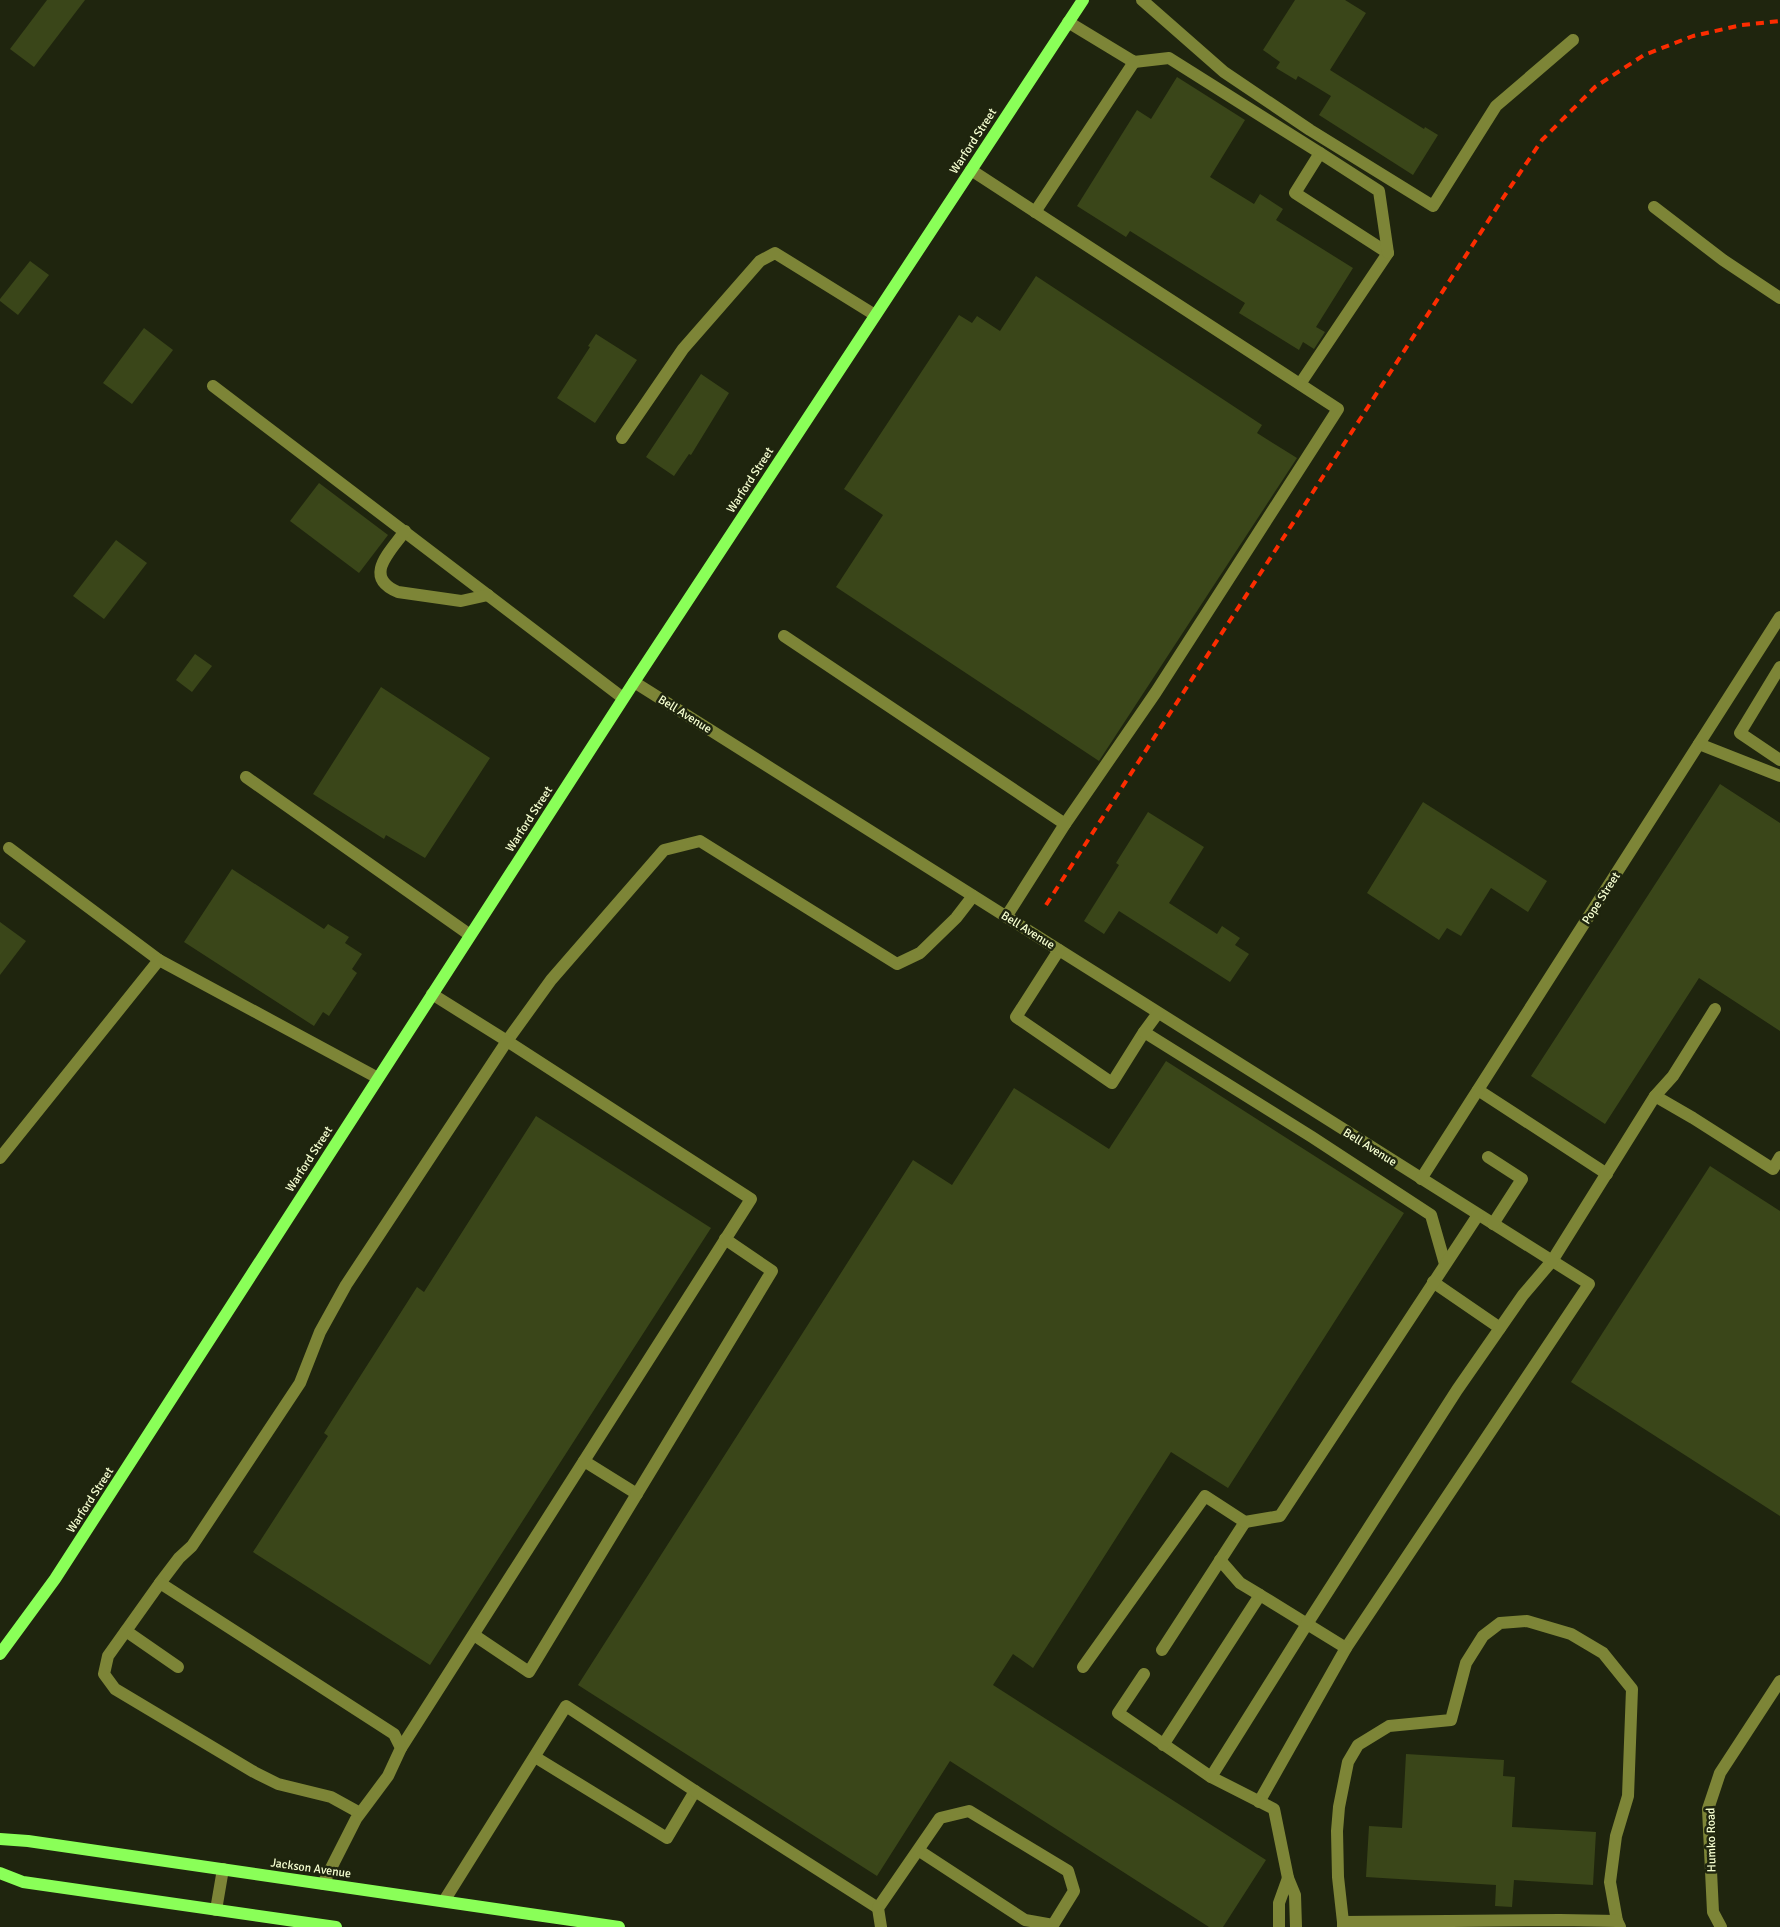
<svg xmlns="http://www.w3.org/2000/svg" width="1780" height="1927" font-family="Signika,sans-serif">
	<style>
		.building { fill: #3a4619 }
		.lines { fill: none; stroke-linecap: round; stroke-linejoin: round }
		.minor { stroke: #7d8537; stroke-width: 12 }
		.major { stroke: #8aff58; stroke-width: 12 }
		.rail { stroke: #fc2c00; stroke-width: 4; stroke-dasharray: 8 6; stroke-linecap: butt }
		.labels { text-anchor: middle; stroke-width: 5; stroke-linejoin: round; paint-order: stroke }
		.street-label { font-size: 12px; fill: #f6ffd1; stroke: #1f250e }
	</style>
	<rect width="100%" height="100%" fill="#1f250e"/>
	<!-- building -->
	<g class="building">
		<polygon points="47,0 85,0 34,67 10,49"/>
		<polygon points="1295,0 1345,0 1366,13 1330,70 1424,129 1425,127 1438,135 1413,175 1319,115 1331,96 1298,76 1296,80 1276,68 1280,62 1263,50"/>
		<polygon points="1177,77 1245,120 1210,177 1254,204 1260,194 1283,209 1276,220 1353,268 1316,327 1325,332 1314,349 1303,342 1299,350 1239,313 1245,303 1130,231 1126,237 1077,206 1137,110 1151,119"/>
		<polygon points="30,261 49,275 18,315 0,301 0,299"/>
		<polygon points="1036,276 1262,425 1257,433 1297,458 1099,761 836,587 883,515 844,489 959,315 972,323 977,316 1000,331"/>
		<polygon points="144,328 173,350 132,404 103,383"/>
		<polygon points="596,334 637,360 595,423 557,398 590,347 588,346"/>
		<polygon points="701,374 729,393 691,455 689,454 674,476 646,457"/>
		<polygon points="319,483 388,535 359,573 290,521"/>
		<polygon points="116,540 147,563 104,619 73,596"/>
		<polygon points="195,654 212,666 192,692 176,680"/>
		<polygon points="381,687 490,758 425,858 386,835 384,839 313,794"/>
		<polygon points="1720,784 1780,823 1780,1031 1699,978 1605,1124 1531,1076"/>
		<polygon points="1423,802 1547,881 1528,912 1491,888 1461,936 1447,928 1439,940 1367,893"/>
		<polygon points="1148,812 1204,847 1169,903 1217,934 1222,926 1240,938 1235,945 1249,954 1230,982 1119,911 1104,934 1084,921 1119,865 1116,863"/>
		<polygon points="232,869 324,929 328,924 349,937 345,943 362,954 352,969 357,973 329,1016 323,1012 314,1026 184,942"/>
		<polygon points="0,922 26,941 0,975"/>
		<polygon points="1166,1061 1404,1213 1228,1488 1171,1452 1033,1668 1013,1654 993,1685 1266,1860 1223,1927 1209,1927 950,1761 877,1876 578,1685 913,1160 952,1185 1014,1088 1109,1149"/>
		<polygon points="536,1116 711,1228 430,1665 253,1552 328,1436 324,1433 417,1287 424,1292"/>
		<polygon points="1710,1166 1780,1211 1780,1516 1571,1382"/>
		<polygon points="1406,1754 1504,1760 1503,1776 1515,1777 1512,1827 1596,1832 1593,1885 1514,1880 1512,1907 1495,1906 1496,1885 1366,1877 1369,1826 1402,1828"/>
	</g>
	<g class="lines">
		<!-- minor -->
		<g class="minor">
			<polyline points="1142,0 1224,72 1310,130 1433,206 1496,106 1573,40"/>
			<polyline points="1068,22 1134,62 1169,58 1320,153 1295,193 1388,253 1300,384"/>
			<polyline points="1320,153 1379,191 1388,253"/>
			<polyline points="971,170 1338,409 1156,692 1065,824"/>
			<polyline points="1654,207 1723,260 1780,298"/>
			<polyline points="1035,212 1134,62"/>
			<polyline points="213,386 623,698"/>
			<polyline points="622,438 683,349 760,261 775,253 875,315"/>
			<path d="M405,531C390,552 362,577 398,592L461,601L488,595"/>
			<polyline points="784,636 1065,824 1006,917"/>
			<polyline points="1780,667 1740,733 1780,760"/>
			<polyline points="634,682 1589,1284 1346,1648 1259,1802"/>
			<polyline points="1699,744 1780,776"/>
			<polyline points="246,777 470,935"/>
			<polyline points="9,848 159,960 378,1078"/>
			<polyline points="1059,950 1016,1017 1112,1083 1144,1032"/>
			<polyline points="432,994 507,1041 551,980 664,850 700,841 897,964 920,953 956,918 973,896"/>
			<polyline points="1158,1013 1144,1032 1312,1137 1431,1215 1445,1264"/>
			<polyline points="1478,1090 1607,1174"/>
			<polyline points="1655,1096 1693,1118 1773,1169 1780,1157"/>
			<polyline points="1488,1157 1522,1179 1493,1224"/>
			<polyline points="0,1158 159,960"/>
			<polyline points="1421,1179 1780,617"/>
			<polyline points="1433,1282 1500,1328"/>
			<polyline points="584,1461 637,1494"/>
			<polyline points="1220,1560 1240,1583 1260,1595"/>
			<polyline points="160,1583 179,1558 192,1546 300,1383 320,1332 346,1285 507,1041 751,1199 401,1748"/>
			<polyline points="126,1631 178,1667"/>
			<polyline points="474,1635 529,1672 772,1271 725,1239"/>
			<polyline points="1162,1650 1245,1522"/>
			<polyline points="1083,1667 1205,1496 1245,1522 1280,1516 1478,1215"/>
			<polyline points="1144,1674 1118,1713 1211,1777 1274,1809 1288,1878 1295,1895 1296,1927"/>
			<polyline points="1163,1745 1260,1595 1346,1648"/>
			<polyline points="535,1757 667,1838 695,1791"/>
			<polyline points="1211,1777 1307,1624 1457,1390 1523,1295 1552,1261 1655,1096 1673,1076 1715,1009"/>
			<polyline points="323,1884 356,1819 388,1776 401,1748 394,1734 160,1583 108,1656 104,1674 115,1689 254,1772 278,1784 331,1797 360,1813"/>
			<polyline points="444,1901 566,1706 695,1791 878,1908"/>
			<polyline points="216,1910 223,1869"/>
			<polyline points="1343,1922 1338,1877 1337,1831 1339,1807 1348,1762 1358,1745 1389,1726 1451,1720 1466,1663 1483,1636 1500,1623 1527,1621 1571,1634 1603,1653 1632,1689 1628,1796 1616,1836 1610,1882 1617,1921"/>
			<polyline points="881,1927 878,1908 940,1818 969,1811 1068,1871 1074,1891 1053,1925 1025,1920 918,1850"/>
			<polyline points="1279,1927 1279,1903 1288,1878"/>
			<polyline points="1343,1927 1343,1922 1560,1920 1617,1921 1620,1927"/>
			<polyline points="1721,1927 1713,1912 1708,1809 1720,1773 1780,1681"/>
		</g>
		<!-- major -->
		<g class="major">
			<polyline points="0,1654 55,1579 634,682 1083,0"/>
			<polyline points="0,1839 28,1841 619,1927"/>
			<polyline points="0,1873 23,1882 336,1927"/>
		</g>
		<!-- rail -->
		<polyline class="rail" points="1046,905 1503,198 1542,140 1595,87 1644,55 1693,36 1742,25 1780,21"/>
	</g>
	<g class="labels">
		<!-- street labels -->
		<g class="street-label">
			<text transform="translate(973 141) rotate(-57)" y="4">Warford Street</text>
			<text transform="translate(750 480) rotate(-57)" y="4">Warford Street</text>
			<text transform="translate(685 714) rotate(32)" y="4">Bell Avenue</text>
			<text transform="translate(529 819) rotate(-57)" y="4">Warford Street</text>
			<text transform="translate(1601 898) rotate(-57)" y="4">Pope Street</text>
			<text transform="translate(1028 930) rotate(32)" y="4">Bell Avenue</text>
			<text transform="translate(1370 1147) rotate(32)" y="4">Bell Avenue</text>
			<text transform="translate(309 1159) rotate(-57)" y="4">Warford Street</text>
			<text transform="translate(90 1500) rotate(-57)" y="4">Warford Street</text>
			<text transform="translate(1711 1840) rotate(-91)" y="4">Humko Road</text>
			<text transform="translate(311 1868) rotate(8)" y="4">Jackson Avenue</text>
		</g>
	</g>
</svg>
